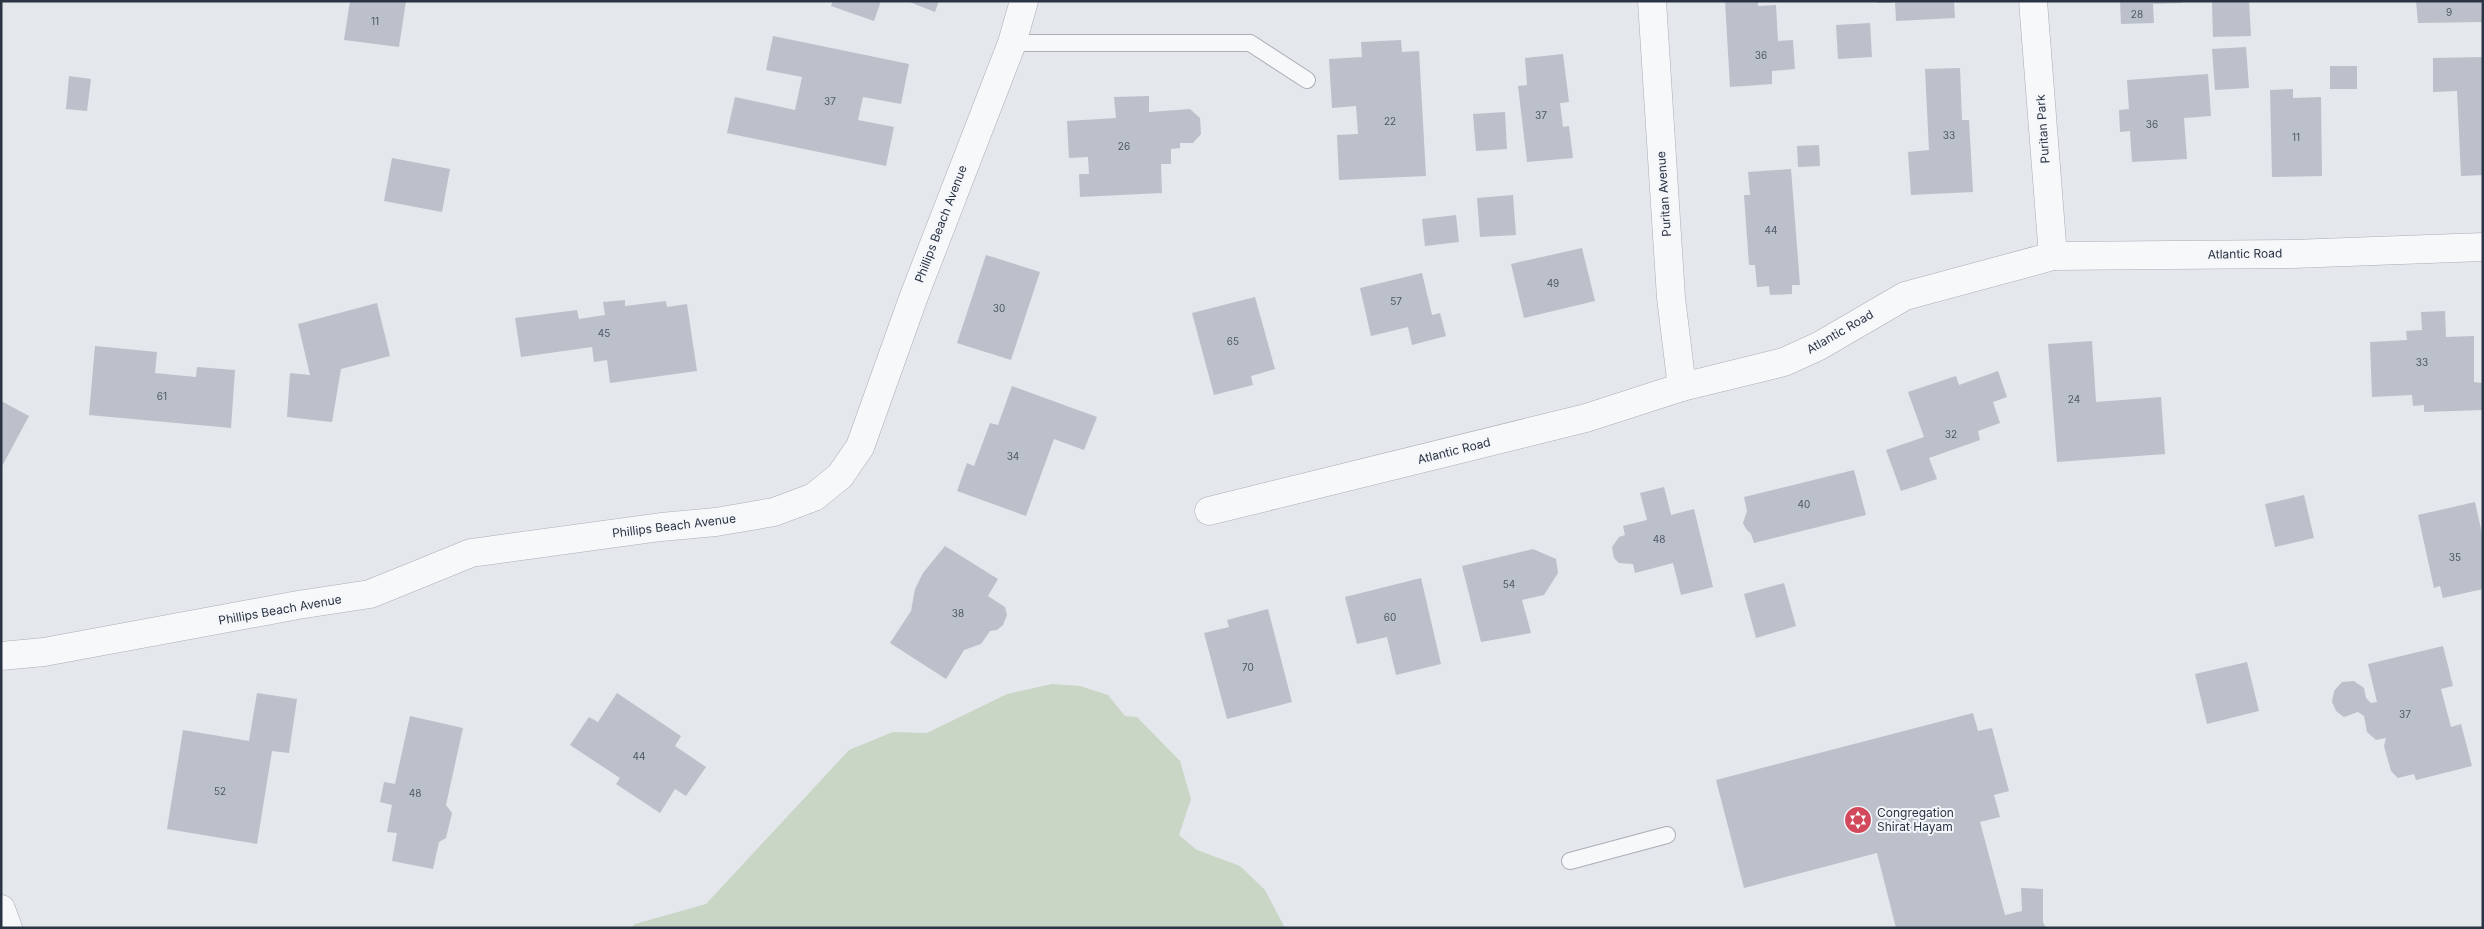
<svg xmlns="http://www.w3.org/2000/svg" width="2484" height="929" font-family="Inter,sans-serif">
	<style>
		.green { fill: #c9d6c5 }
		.building { fill: #bbc0ca }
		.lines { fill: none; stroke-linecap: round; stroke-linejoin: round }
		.lane-casing { stroke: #a9aeb7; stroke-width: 18 }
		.street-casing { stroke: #a9aeb7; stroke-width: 29 }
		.lane { stroke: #f7f8fa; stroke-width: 16 }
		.street { stroke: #f7f8fa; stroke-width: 28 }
		.labels { text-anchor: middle; stroke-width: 4; stroke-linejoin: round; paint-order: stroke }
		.number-label { font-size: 10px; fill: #4f5766 }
		.street-label { font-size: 12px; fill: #2b3445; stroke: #f4f6f9 }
		.poi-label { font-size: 12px; fill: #2b3445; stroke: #f4f6f9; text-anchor: start }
	</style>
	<rect width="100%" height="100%" fill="#e4e7ec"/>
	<!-- green -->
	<polygon class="green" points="1052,684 1080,686 1108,695 1125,716 1137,717 1180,761 1191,799 1179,835 1197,850 1240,866 1265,890 1285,928 631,928 635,924 706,904 849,750 893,732 927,733 1007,694"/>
	<!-- building -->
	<g class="building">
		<polygon points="350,1 406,1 399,47 344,40"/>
		<polygon points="833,1 881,1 874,21 831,6"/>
		<polygon points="907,1 939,1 935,12"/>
		<polygon points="1725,1 1758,1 1758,6 1776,5 1778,41 1793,40 1795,69 1772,71 1772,84 1730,87"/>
		<rect x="1877" y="1" width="15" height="2"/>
		<polygon points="1895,1 1954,1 1955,18 1896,21"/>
		<polygon points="2120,1 2182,1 2182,3 2153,4 2154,23 2121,24"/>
		<polygon points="2212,1 2249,1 2251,36 2213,37"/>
		<polygon points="2416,1 2481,1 2482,22 2418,23"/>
		<polygon points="1870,23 1872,57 1838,59 1836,25"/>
		<polygon points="773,36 909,64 901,104 863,97 858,120 894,127 886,166 727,133 735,97 795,110 802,77 766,70"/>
		<polygon points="1401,40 1402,52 1419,51 1426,176 1339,180 1337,135 1358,134 1356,106 1332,108 1329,59 1362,57 1361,42"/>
		<polygon points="2246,47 2249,88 2215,90 2212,49"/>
		<polygon points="1563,54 1569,102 1560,103 1563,127 1569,126 1573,158 1527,162 1518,86 1527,85 1525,58"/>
		<polygon points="2483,57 2483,175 2461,176 2457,91 2433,92 2433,58"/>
		<rect x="2330" y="66" width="27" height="23"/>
		<polygon points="1960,68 1962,120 1969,120 1973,192 1911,195 1908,152 1929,150 1925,69"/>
		<polygon points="2208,74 2211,116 2184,118 2187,159 2132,162 2130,131 2120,132 2119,110 2129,109 2127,80"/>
		<polygon points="69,76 91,79 87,111 66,109"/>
		<polygon points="2293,89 2293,98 2321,97 2322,176 2272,177 2270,90"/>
		<polygon points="1149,96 1149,112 1190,109 1200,118 1201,134 1193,143 1180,143 1180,148 1171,149 1171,164 1161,164 1162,193 1080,197 1079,174 1089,174 1088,157 1069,158 1067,121 1116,118 1114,97"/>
		<polygon points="1505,112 1507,149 1476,151 1473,114"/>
		<polygon points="1819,145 1820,166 1798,167 1797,146"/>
		<polygon points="392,158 450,169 442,212 384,201"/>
		<polygon points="1791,169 1800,285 1792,285 1792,294 1770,295 1769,286 1757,287 1755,265 1749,265 1744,195 1750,195 1748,172"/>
		<polygon points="1513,195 1516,235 1480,237 1477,198"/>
		<polygon points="1456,215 1459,242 1425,246 1422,219"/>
		<polygon points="1582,248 1595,301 1524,318 1511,264"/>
		<polygon points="986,255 1040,272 1011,360 957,343"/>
		<polygon points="1422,273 1432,315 1440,313 1446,336 1412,345 1408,327 1371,336 1360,288"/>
		<polygon points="1255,297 1275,369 1251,376 1253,385 1214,395 1192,313"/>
		<polygon points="625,300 625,306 666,301 667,307 687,304 697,371 610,383 607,360 594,362 592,347 521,357 515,318 577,310 579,319 605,315 603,302"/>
		<polygon points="377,303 390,356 341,369 332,422 287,417 290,373 310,375 298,324"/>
		<polygon points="2445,311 2446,337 2474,336 2474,382 2483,383 2483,410 2424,412 2424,405 2413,406 2412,395 2372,397 2370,342 2407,340 2406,331 2422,330 2421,312"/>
		<polygon points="2092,341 2096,402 2161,397 2165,454 2057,462 2048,344"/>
		<polygon points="95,346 157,352 155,373 196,377 197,367 235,370 231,428 89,415"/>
		<polygon points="1998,371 2007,397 1993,402 2000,423 1978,431 1980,440 1929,458 1937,479 1901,491 1886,450 1924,437 1908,392 1956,376 1959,385"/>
		<polygon points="1012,386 1097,417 1084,450 1054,439 1026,516 957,491 967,463 974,466 990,423 998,425"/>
		<polygon points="1,401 29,416 1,468"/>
		<polygon points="1854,470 1866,515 1754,543 1751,534 1746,529 1743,523 1747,511 1744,497"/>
		<polygon points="1664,487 1671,515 1694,509 1713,587 1681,595 1673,563 1635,573 1633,564 1619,563 1614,558 1612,547 1619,537 1625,535 1623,526 1647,520 1640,493"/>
		<polygon points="2304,495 2314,538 2275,547 2265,504"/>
		<polygon points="2475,502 2483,538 2483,589 2443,598 2440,586 2434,588 2418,515"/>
		<polygon points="945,546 998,579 988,596 1005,607 1007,615 1003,625 997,630 990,631 981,644 964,650 946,679 890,643 911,611 915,589 923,573"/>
		<polygon points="1533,549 1556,559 1558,573 1544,595 1522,600 1531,633 1481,642 1462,566"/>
		<polygon points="1421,578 1441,664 1396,675 1387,637 1357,644 1345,597"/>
		<polygon points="1784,583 1796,626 1756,638 1744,594"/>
		<polygon points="1268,609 1292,702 1227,719 1204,633 1229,627 1227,620"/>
		<polygon points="2443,646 2453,686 2441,689 2451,727 2461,724 2472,766 2416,780 2414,774 2398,778 2391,771 2384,746 2386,738 2376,740 2367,732 2364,716 2358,712 2344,717 2336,711 2332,702 2334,691 2342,682 2354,681 2364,688 2366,698 2371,703 2377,702 2368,664"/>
		<polygon points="2247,662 2259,711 2207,724 2195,674"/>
		<polygon points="257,693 297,699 289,753 272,751 257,844 167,829 183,730 249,741"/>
		<polygon points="617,693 681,736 675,746 706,767 686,796 675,789 660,813 616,784 620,778 570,745 589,717 598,722"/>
		<polygon points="1973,713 1978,731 1992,728 2009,791 1994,795 2000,817 1980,822 2005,915 2022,911 2021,888 2043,889 2043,922 2046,928 1896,928 1877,853 1744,888 1716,780"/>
		<polygon points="410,716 463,728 446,805 452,813 446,838 439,842 433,869 392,861 397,833 387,832 392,805 380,802 384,782 395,784"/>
	</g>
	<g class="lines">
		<!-- lane casing -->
		<g class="lane-casing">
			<g id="lane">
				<polyline points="1012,43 1250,43 1307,80"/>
				<polyline points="1570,861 1667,835"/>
			</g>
		</g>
		<!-- street casing -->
		<g class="street-casing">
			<g id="street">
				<polyline points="1652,1 1671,298 1682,387"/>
				<polyline points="2033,1 2053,256"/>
				<polyline points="1209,511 1586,418 1682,387 1784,362 1819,346 1905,296 2053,256 2293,254 2483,247"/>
				<polyline points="1,656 44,652 298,605 370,594 471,553 661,527 716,522 774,512 814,497 840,476 860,447 914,296 1012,43 1024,1"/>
				<polyline points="1,909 8,928"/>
			</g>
		</g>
		<!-- lane -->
		<use href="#lane" class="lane"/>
		<!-- street -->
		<use href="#street" class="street"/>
	</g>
	<!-- icons -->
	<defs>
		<g id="synagogue-disc" transform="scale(1.4375)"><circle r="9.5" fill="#d1495b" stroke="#f4f6f9"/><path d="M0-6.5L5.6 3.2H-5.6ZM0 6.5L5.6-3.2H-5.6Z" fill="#fff"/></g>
	</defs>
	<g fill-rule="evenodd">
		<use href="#synagogue-disc" x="1858" y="820"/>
	</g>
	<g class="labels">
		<!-- number labels -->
		<g class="number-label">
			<text x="2449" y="16">9</text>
			<text x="2137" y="18">28</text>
			<text x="375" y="25">11</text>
			<text x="1761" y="59">36</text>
			<text x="830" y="105">37</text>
			<text x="1541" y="119">37</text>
			<text x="1390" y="125">22</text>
			<text x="2152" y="128">36</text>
			<text x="1949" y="139">33</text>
			<text x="2296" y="141">11</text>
			<text x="1124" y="150">26</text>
			<text x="1771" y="234">44</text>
			<text x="1553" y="287">49</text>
			<text x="1396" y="305">57</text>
			<text x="999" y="312">30</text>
			<text x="604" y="337">45</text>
			<text x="1233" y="345">65</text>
			<text x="2422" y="366">33</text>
			<text x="162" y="400">61</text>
			<text x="2074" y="403">24</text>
			<text x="1951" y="438">32</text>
			<text x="1013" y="460">34</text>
			<text x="1804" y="508">40</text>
			<text x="1659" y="543">48</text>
			<text x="2455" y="561">35</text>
			<text x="1509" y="588">54</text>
			<text x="958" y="617">38</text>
			<text x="1390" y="621">60</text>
			<text x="1248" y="671">70</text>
			<text x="2405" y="718">37</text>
			<text x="639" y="760">44</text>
			<text x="220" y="795">52</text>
			<text x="415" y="797">48</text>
		</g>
		<!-- street labels -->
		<g class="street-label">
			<text transform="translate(2043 129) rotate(-94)" y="4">Puritan Park</text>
			<text transform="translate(1664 194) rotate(-94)" y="4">Puritan Avenue</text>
			<text transform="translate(941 224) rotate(-69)" y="4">Phillips Beach Avenue</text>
			<text transform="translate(2245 254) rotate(-1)" y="4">Atlantic Road</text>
			<text transform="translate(1840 332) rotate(-30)" y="4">Atlantic Road</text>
			<text transform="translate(1454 451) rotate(-14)" y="4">Atlantic Road</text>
			<text transform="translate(674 526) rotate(-7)" y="4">Phillips Beach Avenue</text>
			<text transform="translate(280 610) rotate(-10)" y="4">Phillips Beach Avenue</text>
		</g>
		<!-- poi labels -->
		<g class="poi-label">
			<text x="1877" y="817">Congregation<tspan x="1877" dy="14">Shirat Hayam</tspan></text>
		</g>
	</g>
	<!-- border -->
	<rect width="2484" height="929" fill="none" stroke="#2b3445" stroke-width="5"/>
</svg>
